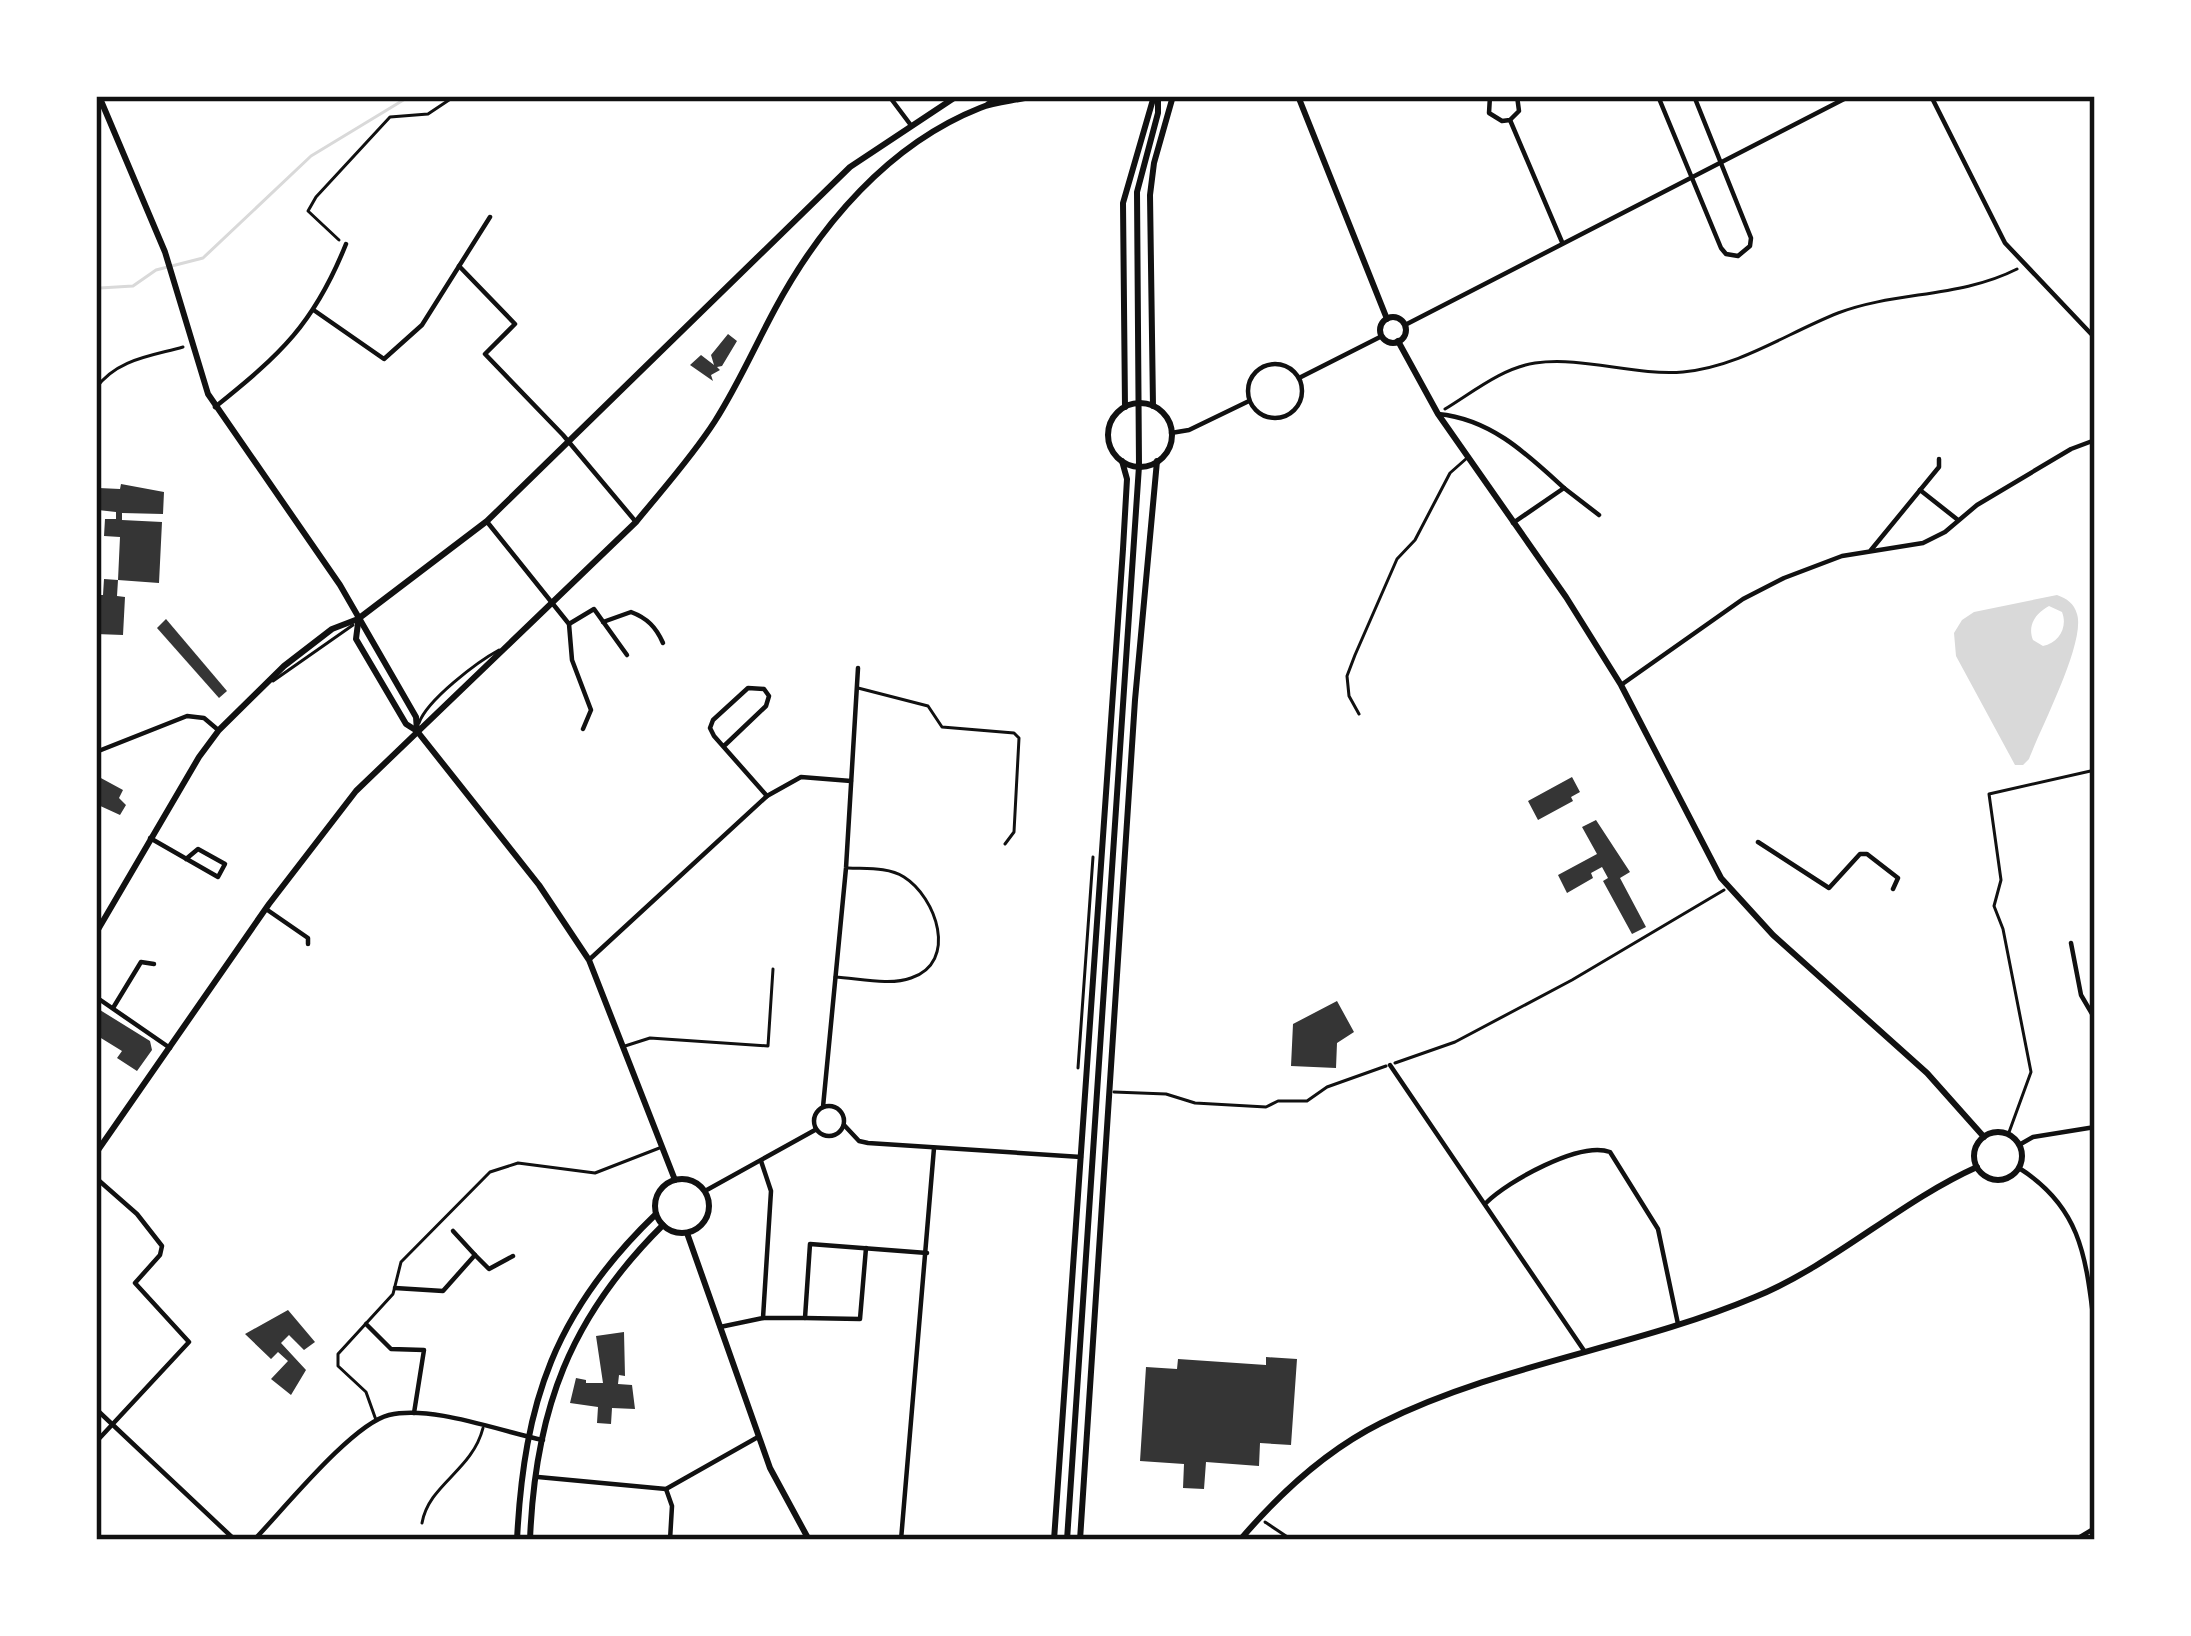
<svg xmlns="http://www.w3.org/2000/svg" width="2191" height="1636" font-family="'IBM Plex Sans',sans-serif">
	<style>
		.water { fill: #d9d9d9; fill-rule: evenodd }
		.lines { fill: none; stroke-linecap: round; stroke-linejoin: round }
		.stream { stroke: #d9d9d9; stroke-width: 3 }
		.building { fill: #353535 }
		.path { stroke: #111; stroke-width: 3 }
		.service { stroke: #111; stroke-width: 3 }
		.minor { stroke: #111; stroke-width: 4.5 }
		.tertiary { stroke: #111; stroke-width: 6 }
		.secondary { stroke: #111; stroke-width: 6 }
		.neatline { fill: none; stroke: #111; stroke-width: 4.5 }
	</style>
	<rect width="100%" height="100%" fill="#fff"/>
	<!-- water -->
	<path class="water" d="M2057,595C2067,599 2074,603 2077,614C2086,642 2040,729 2029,759L2023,765H2015L1956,656L1954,633L1962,620L1974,612ZM2049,606L2062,612C2068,627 2059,643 2043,646L2033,640C2027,625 2036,613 2049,606Z"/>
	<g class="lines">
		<!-- stream -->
		<polyline class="stream" points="100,288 133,286 156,270 203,258 311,156 410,96"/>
	</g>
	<!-- building -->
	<g class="building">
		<polygon points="728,334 737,341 722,366 717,367 720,370 711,375 713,381 690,365 701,355 714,365 711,355"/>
		<polygon points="121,484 164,492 163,514 122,513 122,520 162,522 159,583 118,580 117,596 125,597 123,635 96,634 96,595 103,595 104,579 118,580 120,537 104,536 105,519 116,519 116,512 98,510 99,488 120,489"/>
		<polygon points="166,619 227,691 219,698 157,628"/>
		<polygon points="99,777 123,790 119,798 126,805 120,815 96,804"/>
		<polygon points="1572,777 1580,792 1571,797 1573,801 1538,820 1528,801"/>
		<polygon points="1596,820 1630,872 1620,878 1646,927 1632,934 1603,881 1608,878 1602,867 1591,873 1593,878 1567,893 1558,875 1597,854 1582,827"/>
		<polygon points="1337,1001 1354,1032 1337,1043 1336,1068 1291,1066 1293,1024"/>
		<polygon points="100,1010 150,1041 152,1050 137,1071 117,1058 122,1051 96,1035"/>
		<polygon points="288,1310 315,1342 304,1350 289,1335 281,1343 306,1370 291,1395 271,1379 288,1361 278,1352 271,1359 245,1334"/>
		<polygon points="624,1332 625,1376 619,1375 618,1384 632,1385 635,1409 612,1408 611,1424 597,1423 598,1407 570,1403 576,1378 586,1380 586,1383 603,1383 596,1336"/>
		<polygon points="1266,1357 1297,1359 1291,1445 1260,1443 1259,1466 1206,1462 1204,1489 1183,1488 1184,1464 1140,1461 1146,1367 1177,1369 1178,1359 1266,1365"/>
	</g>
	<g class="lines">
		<!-- path -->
		<g class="path">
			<polyline points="339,240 308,211 316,197 390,117 428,114 455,96"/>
			<path d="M96,388C117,359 151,356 183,347"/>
			<path d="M1445,409C1473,392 1502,368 1535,363C1583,356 1634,376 1683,372C1741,366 1785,334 1838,313C1896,291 1960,298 2017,269"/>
			<polyline points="1395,1063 1455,1042 1572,980 1724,890"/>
			<polyline points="1078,1068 1093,857"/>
			<polyline points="1114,1092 1166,1094 1195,1103 1266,1107 1278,1101 1307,1101 1327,1087 1386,1066"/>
			<polyline points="1265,1522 1292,1540"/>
		</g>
		<!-- service -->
		<g class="service">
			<polyline points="987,103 1000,96"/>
			<polyline points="273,681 353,625"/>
			<polyline points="858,688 928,706 942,727 1014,733 1019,738 1014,832 1005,844"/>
			<polyline points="1359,714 1349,696 1347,676 1355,655 1397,559 1415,540 1450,473 1467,458"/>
			<path d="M419,723C427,700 477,662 499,650"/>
			<path d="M835,977C857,978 890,986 911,978C959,962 936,897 904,877C888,867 867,869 848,868"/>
			<polyline points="625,1046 650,1038 768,1046 773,969"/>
			<polyline points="2008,1135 2031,1072 2003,929 1994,906 2001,880 1989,794 2095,770"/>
			<polyline points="376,1420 366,1392 338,1366 338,1354 393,1294 401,1262 490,1172 518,1163 595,1173 662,1147"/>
			<path d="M422,1523C429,1484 472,1471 483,1428"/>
		</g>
		<!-- minor -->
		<g class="minor">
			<polyline points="889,96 910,124"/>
			<polyline points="1490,96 1489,113 1502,121 1510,120 1519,111 1517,96"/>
			<polyline points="1658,96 1721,248 1726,254 1738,256 1750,246 1751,238 1694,96"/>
			<polyline points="1931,96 2005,243 2095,338"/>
			<polyline points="1510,120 1562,242"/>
			<polyline points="459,266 515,324 485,354 563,435 636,522"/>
			<polyline points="315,311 384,359 422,325 490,217"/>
			<polyline points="1405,325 1850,96"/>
			<circle cx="1275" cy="391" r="27"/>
			<polyline points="1301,377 1382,336"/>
			<path d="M215,407C281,354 314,324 346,244"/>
			<path d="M1438,414C1491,419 1527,454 1564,488"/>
			<polyline points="1171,433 1189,430 1249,401"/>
			<polyline points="1920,490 1958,520"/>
			<polyline points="488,523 569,624 572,660 591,710 583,729"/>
			<polyline points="1513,523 1564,488 1599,515"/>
			<polyline points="1871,550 1939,467 1939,459"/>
			<path d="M603,622L631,612C647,618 656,627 663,643"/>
			<polyline points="569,624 594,609 627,655"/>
			<polyline points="1621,685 1743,599 1784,578 1842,556 1923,543 1945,532 1977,505 2071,449 2095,440"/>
			<polyline points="724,746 766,706 769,696 764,689 748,688 713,720 710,728 714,736 767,796"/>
			<polyline points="96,752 187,716 204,718 217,729"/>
			<polyline points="150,838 218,877 225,864 198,849 186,859"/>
			<polyline points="1758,842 1829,888 1860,854 1867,854 1898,878 1893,889"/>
			<polyline points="266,909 308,938 308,944"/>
			<polyline points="2071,943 2081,995 2095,1019"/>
			<polyline points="590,959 767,796 801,777 851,781"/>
			<polyline points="96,997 170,1048"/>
			<polyline points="113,1008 141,962 154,964"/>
			<polyline points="1390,1065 1585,1352"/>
			<circle cx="829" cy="1121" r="15"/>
			<polyline points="823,1107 846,868 858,668"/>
			<polyline points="844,1125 859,1141 868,1143 1081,1157"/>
			<polyline points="2019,1145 2033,1137 2095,1127"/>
			<path d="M2019,1168C2084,1209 2086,1262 2095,1331"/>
			<polyline points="96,1178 137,1214 162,1246 160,1255 135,1283 189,1342 96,1442"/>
			<polyline points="705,1191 815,1130"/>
			<path d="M1486,1203C1508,1181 1580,1141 1610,1152L1658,1229L1678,1324"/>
			<polyline points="453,1231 475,1255"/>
			<polyline points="395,1288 443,1291 475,1255 489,1269 513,1256"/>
			<polyline points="763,1318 805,1318 810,1244 927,1253"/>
			<polyline points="805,1318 860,1319 866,1248"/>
			<polyline points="366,1324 391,1349 424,1350 414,1413"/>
			<polyline points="720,1327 763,1318 771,1191 761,1161"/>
			<polyline points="96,1409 235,1540"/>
			<polyline points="538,1477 666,1489 758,1437"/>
			<polyline points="666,1489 672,1506 670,1540"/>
			<path d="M254,1540C283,1510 352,1424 389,1415C432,1405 499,1431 543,1440"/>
			<polyline points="901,1540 934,1148"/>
			<polyline points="2075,1540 2095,1528"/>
		</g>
		<!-- tertiary -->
		<g class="tertiary">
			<polyline points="99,96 165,252 208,394 340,585 416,717 417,731"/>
			<polyline points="1298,96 1387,319"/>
			<circle cx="1393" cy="330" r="13"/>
			<polyline points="1398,341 1438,414 1566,597 1621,685 1721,878 1773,935 1927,1073 1984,1137"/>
			<polyline points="358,623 356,639 406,724 417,731 539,885 589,960 675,1180"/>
			<circle cx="1998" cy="1156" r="24"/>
			<circle cx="682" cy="1206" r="27"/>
			<polyline points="687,1233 770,1468 809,1540"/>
			<path d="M517,1540C524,1401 555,1311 656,1214"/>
			<path d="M530,1540C535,1410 570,1317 663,1225"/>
			<polyline points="1067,1540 1139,466 1137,192 1158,113 1158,96"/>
			<path d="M1240,1540C1279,1494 1327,1450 1381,1423C1499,1364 1634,1348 1755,1297C1835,1264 1899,1202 1977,1167"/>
		</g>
		<!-- secondary -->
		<g class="secondary">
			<circle cx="1140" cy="435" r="32"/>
			<polyline points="1153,406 1150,195 1154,163 1173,96"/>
			<polyline points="1125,407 1123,203 1154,96"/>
			<polyline points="96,933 199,757 219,730 284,666 332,629 358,619 487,521 850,167 957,96"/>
			<path d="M96,1153L269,904L356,791L636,522C662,490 692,457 715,421C738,385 755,346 775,309C820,225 889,144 980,108C997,101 1016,101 1033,96"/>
			<polyline points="1054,1540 1123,549 1127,479 1122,461"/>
			<polyline points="1080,1540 1135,700 1157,461"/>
		</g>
	</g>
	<!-- border -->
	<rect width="2191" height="1636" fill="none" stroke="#ffffff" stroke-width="198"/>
	<rect x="99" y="99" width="1993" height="1438" class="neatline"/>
</svg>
